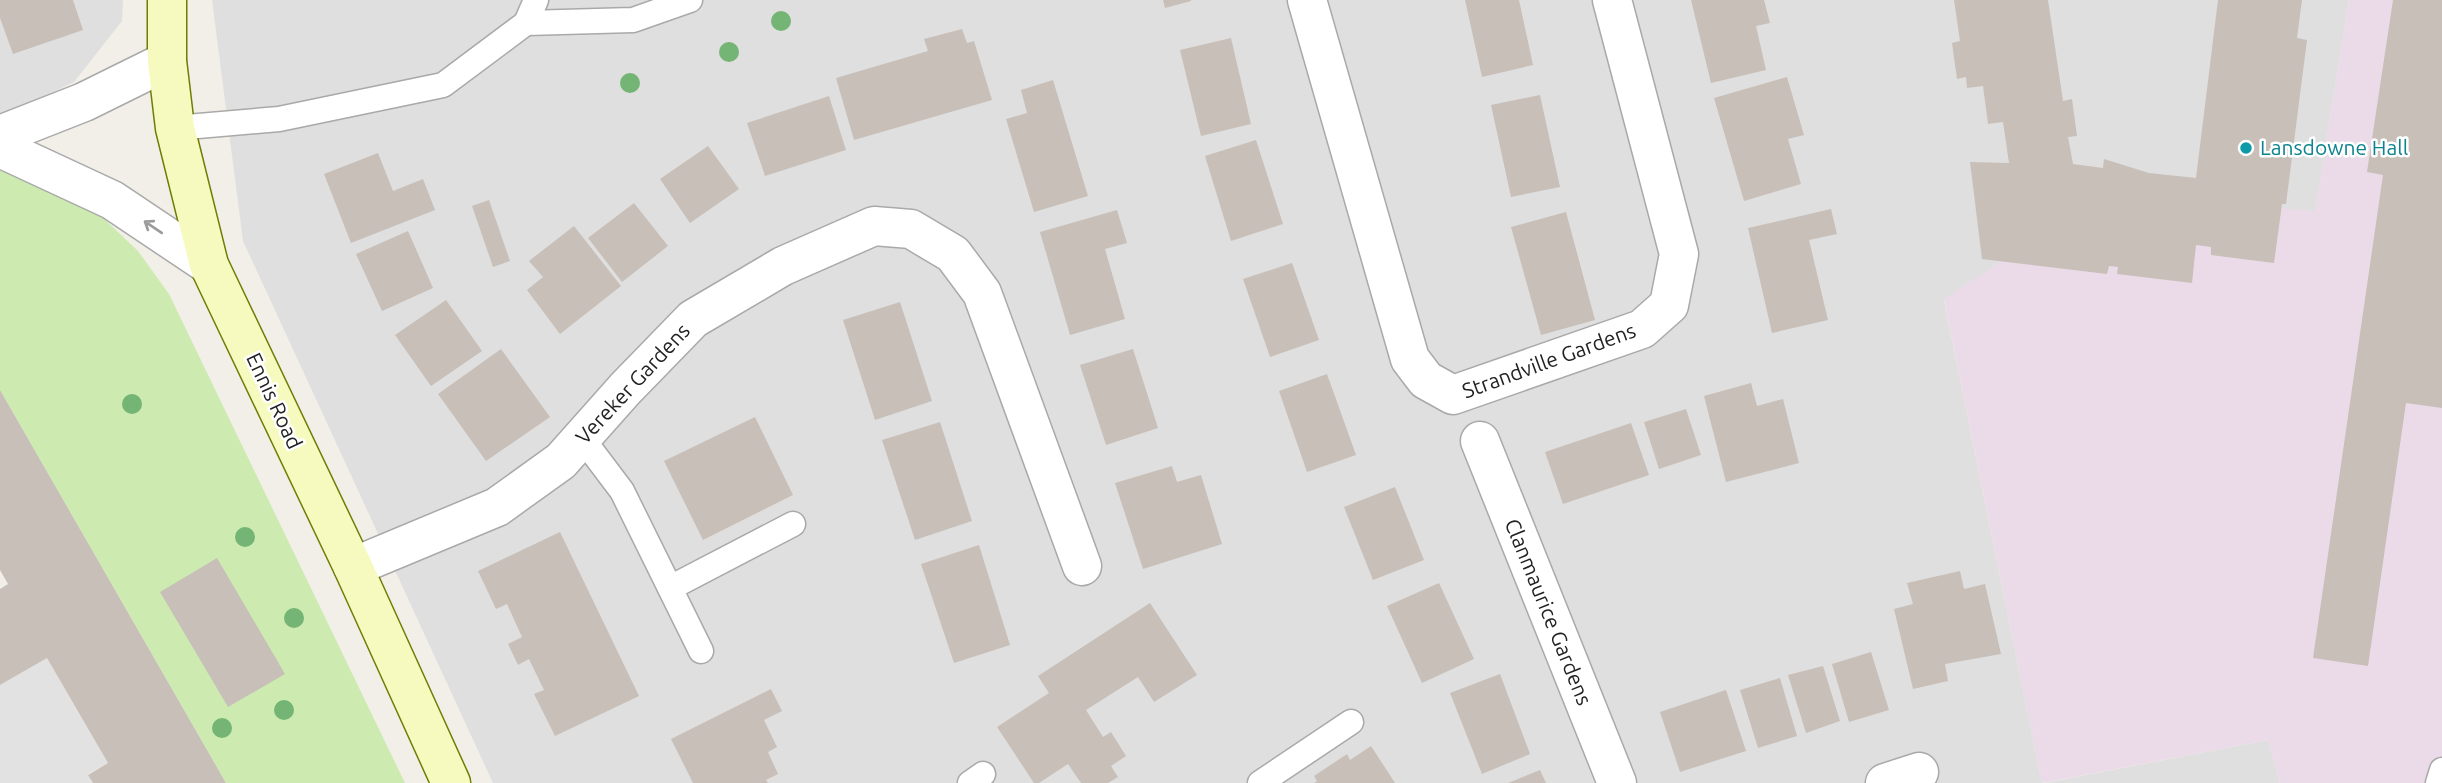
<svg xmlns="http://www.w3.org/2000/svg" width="2442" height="783" font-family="Ubuntu,sans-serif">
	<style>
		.residential { fill: #e0dfdf }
		.industrial { fill: #ebdbe8 }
		.grass { fill: #cdebb0 }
		.parking { fill: #e2e2e2 }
		.building { fill: #c7bfb8 }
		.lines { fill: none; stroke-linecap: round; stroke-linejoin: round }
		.service-casing { stroke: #a9a9a9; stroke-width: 27 }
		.minor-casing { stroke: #a9a9a9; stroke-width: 41 }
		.tertiary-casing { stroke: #a9a9a9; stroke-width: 41 }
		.secondary-casing { stroke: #707d05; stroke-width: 41 }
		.service { stroke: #fff; stroke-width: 24 }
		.minor { stroke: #fff; stroke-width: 38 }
		.tertiary { stroke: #fff; stroke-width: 38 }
		.secondary { stroke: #f7fabf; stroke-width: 38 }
		.tree { fill: #74b475 }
		.oneway { stroke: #9c9c9c }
		.culture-dot { fill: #0f9aa8; stroke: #fff; stroke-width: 2.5 }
		.labels { text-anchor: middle; stroke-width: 5; stroke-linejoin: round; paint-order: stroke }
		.culture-label { font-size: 21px; fill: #0d838f; stroke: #fff; text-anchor: start }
		.street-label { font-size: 21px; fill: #222; stroke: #fff }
	</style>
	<rect width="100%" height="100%" fill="#f2efe9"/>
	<!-- residential -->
	<g class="residential">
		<polygon points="0,0 123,0 122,21 74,82 9,113 0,113"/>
		<polygon points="212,0 2349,0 2315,212 2253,206 1944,300 2042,783 493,783 243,241"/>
		<polygon points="2268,740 2280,783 2044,783"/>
	</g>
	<!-- industrial -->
	<polygon class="industrial" points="2349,0 2442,0 2442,783 2280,783 2268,740 2042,783 1944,299 2009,256 2253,206 2315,211"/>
	<!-- grass -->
	<polygon class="grass" points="0,170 12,172 100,215 138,251 169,294 405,783 226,783 0,390"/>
	<!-- parking -->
	<polygon class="parking" points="47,658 108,763 88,774 93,783 0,783 0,685"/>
	<!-- building -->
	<g class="building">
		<polygon points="0,0 73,0 83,30 13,54 0,18"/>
		<polygon points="1163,0 1191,0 1191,1 1165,8"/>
		<polygon points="1465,0 1519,0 1533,65 1482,77"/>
		<polygon points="1691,0 1764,0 1770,23 1756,26 1766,70 1711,83"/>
		<polygon points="1954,0 2048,0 2063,101 2072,99 2077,136 2068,137 2073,164 2103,168 2104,159 2149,173 2196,178 2218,0 2302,0 2297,38 2307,40 2286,204 2282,204 2274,263 2211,255 2211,247 2196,245 2192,283 2117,274 2118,267 2109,266 2107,274 1982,259 1970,162 2009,163 2003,122 1988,124 1983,86 1967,88 1966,77 1957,79 1952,43 1960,41"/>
		<polygon points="2393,0 2442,0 2442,408 2406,403 2368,666 2313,658 2383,175 2367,172"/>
		<polygon points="962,29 967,43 974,41 992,100 854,140 836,78 928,51 924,39"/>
		<polygon points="1231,38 1251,124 1201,136 1180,50"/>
		<polygon points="1787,77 1804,135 1788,139 1801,184 1744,201 1714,98"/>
		<polygon points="1053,80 1088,196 1034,212 1006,119 1027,113 1021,90"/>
		<polygon points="1540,95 1560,187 1511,197 1491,105"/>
		<polygon points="829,96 846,150 765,176 747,123"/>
		<polygon points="1256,140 1283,224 1231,241 1205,156"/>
		<polygon points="708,146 739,189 690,223 660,179"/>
		<polygon points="378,153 393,191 423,179 435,210 351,243 324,174"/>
		<polygon points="489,200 510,261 493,267 472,206"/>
		<polygon points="634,203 668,246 622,282 588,238"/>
		<polygon points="1831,209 1837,234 1809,240 1828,320 1772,333 1748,228"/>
		<polygon points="1117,210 1127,243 1105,249 1125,319 1070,335 1040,232"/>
		<polygon points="1566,212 1595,320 1541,335 1511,227"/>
		<polygon points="574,226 621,286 560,334 527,290 543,277 529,261"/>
		<polygon points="408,231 433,288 382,311 356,254"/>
		<polygon points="1292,263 1319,340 1270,357 1243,279"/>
		<polygon points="446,300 482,351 431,386 395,335"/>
		<polygon points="900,302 932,401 875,420 843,320"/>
		<polygon points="501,349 550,417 486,461 438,394"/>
		<polygon points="1133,349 1158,428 1106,445 1080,365"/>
		<polygon points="1327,374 1356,455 1307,472 1279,391"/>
		<polygon points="1751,383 1757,406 1783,399 1799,463 1726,482 1704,396"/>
		<polygon points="0,390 226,783 93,783 88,775 108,763 47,658 0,685 0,589 8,584 0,570"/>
		<polygon points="1686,409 1701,455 1659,469 1644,422"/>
		<polygon points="755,417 793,495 703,540 664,461"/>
		<polygon points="940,422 972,521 915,540 882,440"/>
		<polygon points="1631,423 1649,475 1563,504 1545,452"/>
		<polygon points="1172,466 1177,482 1201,475 1222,544 1143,569 1115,483"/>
		<polygon points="1395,487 1424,560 1373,580 1344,507"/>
		<polygon points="560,532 639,696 555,736 534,694 544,690 529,659 518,665 508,644 522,637 507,604 496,609 478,571"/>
		<polygon points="979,545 1010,645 954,663 921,564"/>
		<polygon points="217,558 285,674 228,707 160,592"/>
		<polygon points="1960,571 1964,589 1985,584 2001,654 1945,664 1948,681 1913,689 1894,609 1913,604 1907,583"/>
		<polygon points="1439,583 1474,659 1422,683 1387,606"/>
		<polygon points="1150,603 1197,675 1154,702 1138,677 1086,710 1103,737 1111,732 1126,756 1111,766 1118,777 1108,783 1081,783 1068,764 1039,783 1034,783 997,727 1049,693 1038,676"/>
		<polygon points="1871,652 1889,710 1849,722 1832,664"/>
		<polygon points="1823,666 1840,721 1806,733 1788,675"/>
		<polygon points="1500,674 1530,754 1482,774 1450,693"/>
		<polygon points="1780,678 1797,736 1758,748 1740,690"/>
		<polygon points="771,689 782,711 764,720 777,747 768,752 778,774 766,780 768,783 693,783 671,739"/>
		<polygon points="1726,690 1746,751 1680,772 1660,712"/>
		<polygon points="1371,746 1395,783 1314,783 1317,781 1314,776 1347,754 1350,760"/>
		<polygon points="1540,770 1546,783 1508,783"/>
	</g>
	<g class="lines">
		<!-- service casing -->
		<g class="service-casing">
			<g id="service">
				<polyline points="526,23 633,20 690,0"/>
				<polyline points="175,128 279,119 443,85 526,23 536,0"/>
				<polyline points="582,438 622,491 701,651"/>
				<polyline points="670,588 793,524"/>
				<polyline points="970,783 983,774"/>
				<polyline points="1260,783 1351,722"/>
				<polyline points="2438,783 2442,770"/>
			</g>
		</g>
		<!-- minor casing -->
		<g class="minor-casing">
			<g id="minor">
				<polyline points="1307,0 1410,359 1426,380 1453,395 1642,329 1669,305 1679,254 1612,0"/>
				<polyline points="1480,441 1617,783"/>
				<polyline points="353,567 497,507 561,461 625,389 693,319 783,266 874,226 911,229 953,254 982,293 1082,566"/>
				<polyline points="1885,783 1919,772"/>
			</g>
		</g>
		<!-- tertiary casing -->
		<g class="tertiary-casing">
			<g id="tertiary">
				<polyline points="0,135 84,102 167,61"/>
				<polyline points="0,148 112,200 209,265"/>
			</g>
		</g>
		<!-- secondary casing -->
		<g class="secondary-casing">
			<polyline id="secondary" points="167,0 167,61 175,128 209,265 353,567 451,783"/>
		</g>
		<!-- service -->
		<use href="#service" class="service"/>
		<!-- minor -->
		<use href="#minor" class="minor"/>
		<!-- tertiary -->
		<use href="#tertiary" class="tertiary"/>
		<!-- secondary -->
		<use href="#secondary" class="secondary"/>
	</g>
	<!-- trees -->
	<g class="tree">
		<circle cx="781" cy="21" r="10"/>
		<circle cx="729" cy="52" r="10"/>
		<circle cx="630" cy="83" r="10"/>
		<circle cx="132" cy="404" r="10"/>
		<circle cx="245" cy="537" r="10"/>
		<circle cx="294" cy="618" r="10"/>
		<circle cx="284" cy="710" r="10"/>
		<circle cx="222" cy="728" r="10"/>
	</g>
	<!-- one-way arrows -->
	<defs><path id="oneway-shaft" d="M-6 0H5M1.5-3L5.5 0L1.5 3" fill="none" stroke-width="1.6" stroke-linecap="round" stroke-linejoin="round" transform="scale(1.75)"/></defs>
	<use class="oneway" href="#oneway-shaft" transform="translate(153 227) rotate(-146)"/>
	<!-- markers -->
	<circle class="culture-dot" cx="2246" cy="148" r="7"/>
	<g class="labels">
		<!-- culture labels -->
		<g class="culture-label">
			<text x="2260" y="155">Lansdowne Hall</text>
		</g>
		<!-- street labels -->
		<g class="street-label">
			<text transform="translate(1549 361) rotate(-20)" y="7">Strandville Gardens</text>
			<text transform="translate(633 384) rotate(-47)" y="7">Vereker Gardens</text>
			<text transform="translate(274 401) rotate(65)" y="7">Ennis Road</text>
			<text transform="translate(1548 612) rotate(68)" y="7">Clanmaurice Gardens</text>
		</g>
	</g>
</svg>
